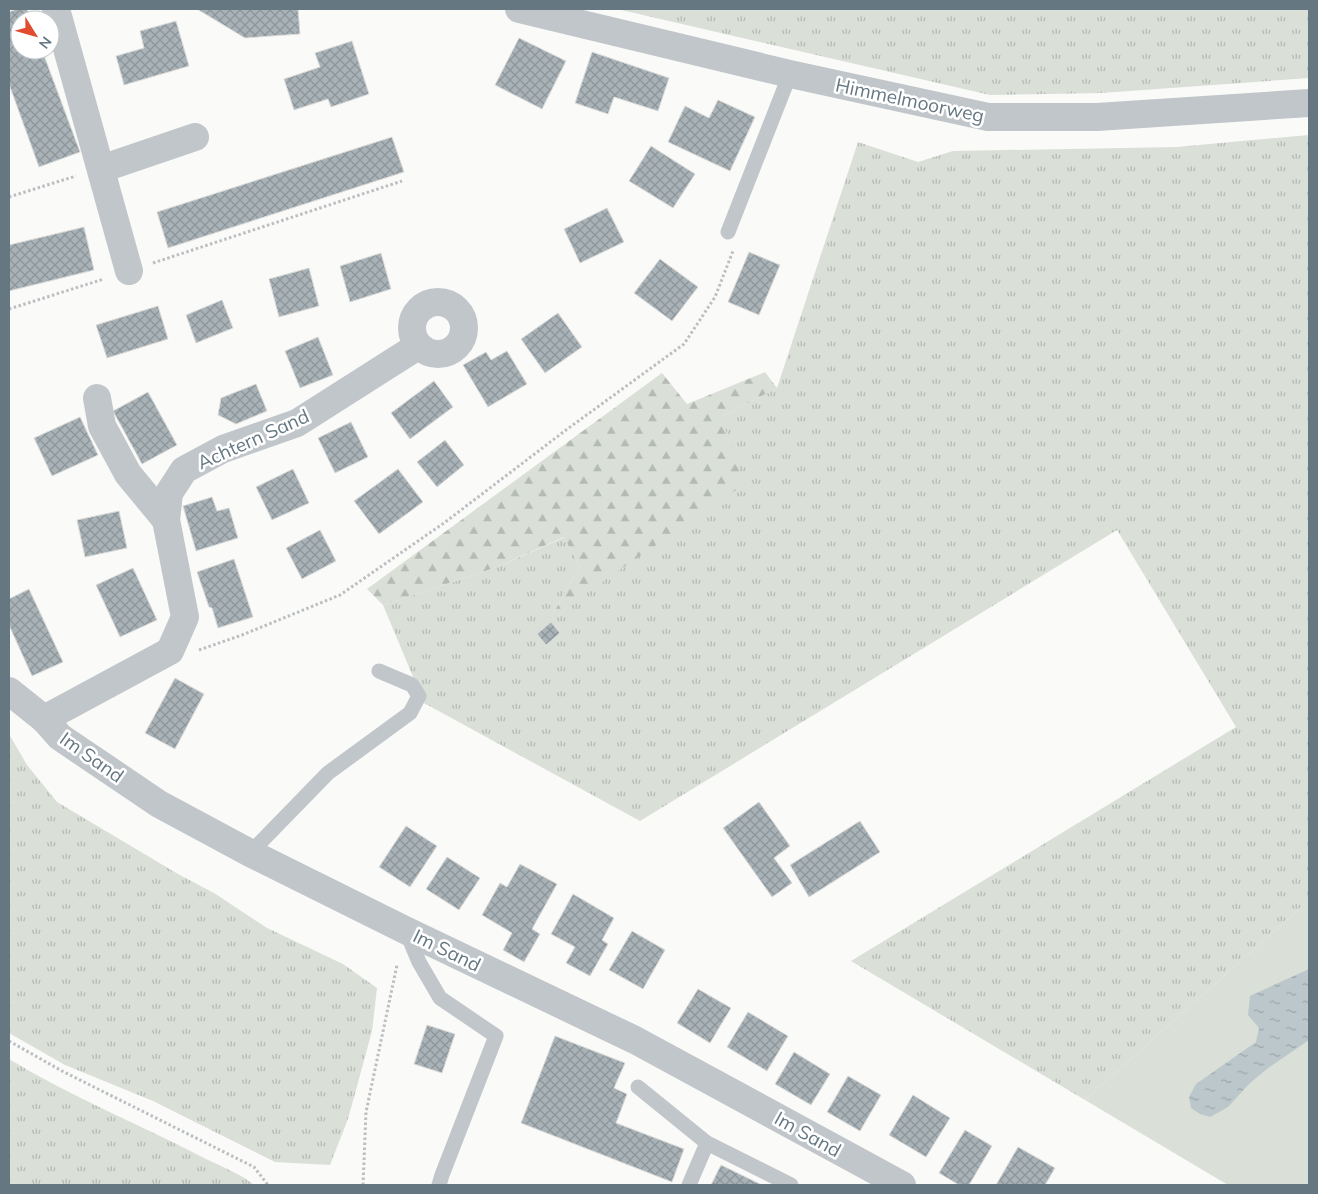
<svg xmlns="http://www.w3.org/2000/svg" width="1318" height="1194" font-family="Mulish,sans-serif">
	<style>
		.grass { fill: url(#grass-tufts) }
		.forest { fill: url(#forest-firs) }
		.park { fill: #dadfd7 }
		.water { fill: url(#water-ripples) }
		.building { fill: url(#building-cross-hatch); stroke: #dcdcda }
		.lines { fill: none; stroke-linecap: round; stroke-linejoin: round }
		.path { stroke: #bbbfc2; stroke-width: 3; stroke-dasharray: 2.5 2.5; stroke-linecap: butt }
		.lane { stroke: #c1c6ca; stroke-width: 15 }
		.street { stroke: #c1c6ca; stroke-width: 28 }
		.labels { text-anchor: middle; stroke-width: 5; stroke-linejoin: round; paint-order: stroke }
		.street-label { font-size: 19px; fill: #657882; stroke: #fff }
	</style>
	<defs>
		<pattern id="grass-tufts" width="24" height="20" patternUnits="userSpaceOnUse" patternTransform="scale(1.25)"><rect width="24" height="20" fill="#dadfd7"/><path d="M3 7l-1-3M5 7V3M7 7l1-3M15 17l-1-3M17 17v-4M19 17l1-3" fill="none" stroke="#b4bab4"/></pattern>
		<pattern id="forest-firs" width="22" height="20" patternUnits="userSpaceOnUse" patternTransform="scale(1.25)"><rect width="22" height="20" fill="#dadfd7"/><path d="M5 1l3.5 6h-7zM16 11l3.5 6h-7z" fill="#b4bab4"/></pattern>
		<pattern id="water-ripples" width="26" height="14" patternUnits="userSpaceOnUse" patternTransform="scale(1.25)"><rect width="26" height="14" fill="#bbc7cb"/><path d="M2 4q2-2 4 0t4 0M15 11q2-2 4 0t4 0" fill="none" stroke="#9ca6aa"/></pattern>
		<pattern id="building-cross-hatch" width="8" height="8" patternUnits="userSpaceOnUse" patternTransform="scale(1.25)"><rect width="8" height="8" fill="#a8b2b7"/><path d="M0 0l8 8M0 8l8-8" fill="none" stroke="#8c969a"/></pattern>
	</defs>
	<rect width="100%" height="100%" fill="#fafaf8"/>
	<!-- grass -->
	<g class="grass">
		<polygon points="617,9 1309,9 1309,78 1102,93 990,95"/>
		<polygon points="1309,135 1309,900 1085,1100 851,961 1236,727 1117,530 640,821 424,703 383,605 497,567 565,537 580,567 552,615 721,417 777,388 858,142 918,162 953,151 1177,147"/>
		<polygon points="9,734 27,765 57,802 178,874 214,893 267,928 343,964 377,988 372,1031 348,1119 330,1165 275,1162 153,1101 65,1065 9,1033"/>
		<path d="M9,1059C71,1097 139,1124 204,1158C216,1164 245,1176 254,1185H9Z"/>
	</g>
	<!-- forest -->
	<polygon class="forest" points="765,372 777,388 721,417 745,484 551,617 580,567 564,537 497,567 383,605 367,589 662,373 687,404"/>
	<!-- park -->
	<polygon class="park" points="1309,900 1309,1185 1228,1185 1085,1100"/>
	<!-- water -->
	<polygon class="water" points="1309,969 1309,1040 1268,1068 1250,1083 1228,1107 1210,1117 1200,1114 1191,1108 1189,1097 1196,1084 1256,1042 1259,1028 1248,1015 1250,996"/>
	<!-- building -->
	<g class="building">
		<polygon points="17,9 27,9 31,20 20,20 20,50 42,50 80,152 39,167 9,84 9,12"/>
		<polygon points="197,9 298,9 300,34 245,38"/>
		<polygon points="176,21 189,66 124,85 116,56 144,48 140,31"/>
		<polygon points="519,38 566,61 542,109 495,85"/>
		<polygon points="352,41 369,94 331,107 328,99 294,110 284,79 320,67 315,53"/>
		<polygon points="592,52 669,78 658,111 614,97 608,114 575,103"/>
		<polygon points="718,100 755,117 730,171 668,142 685,106 709,118"/>
		<polygon points="392,137 404,172 168,248 157,212"/>
		<polygon points="651,146 695,174 673,208 629,181"/>
		<polygon points="607,208 624,242 580,263 564,229"/>
		<polygon points="84,227 94,270 9,291 9,245"/>
		<polygon points="749,252 780,265 759,315 728,302"/>
		<polygon points="381,253 391,289 350,302 340,266"/>
		<polygon points="660,259 698,287 672,321 634,293"/>
		<polygon points="309,268 319,306 279,317 269,279"/>
		<polygon points="222,300 233,328 196,343 186,315"/>
		<polygon points="158,306 168,339 107,358 96,325"/>
		<polygon points="558,313 582,347 545,373 521,339"/>
		<polygon points="318,337 333,375 300,388 285,351"/>
		<polygon points="507,351 527,384 488,407 463,365 486,352 491,360"/>
		<polygon points="434,381 453,407 410,439 391,413"/>
		<polygon points="256,384 267,411 236,424 218,415 221,398"/>
		<polygon points="148,392 177,445 142,464 113,411"/>
		<polygon points="80,417 98,455 52,476 34,438"/>
		<polygon points="351,422 368,457 335,473 318,438"/>
		<polygon points="445,440 464,465 437,487 417,462"/>
		<polygon points="293,469 309,503 272,520 256,487"/>
		<polygon points="398,469 423,502 379,534 354,501"/>
		<polygon points="212,497 217,511 229,508 238,538 196,551 183,506"/>
		<polygon points="119,511 127,548 85,557 77,520"/>
		<polygon points="320,530 336,561 302,579 286,548"/>
		<polygon points="234,559 253,617 218,628 212,608 209,607 197,572"/>
		<polygon points="133,568 157,620 120,637 96,585"/>
		<polygon points="29,589 63,662 32,676 9,625 9,599"/>
		<polygon points="551,622 560,633 546,645 537,634"/>
		<polygon points="175,678 204,694 175,749 145,733"/>
		<polygon points="759,802 790,846 774,858 792,883 772,897 723,828"/>
		<polygon points="860,821 880,852 809,897 790,865"/>
		<polygon points="406,826 437,846 410,887 379,867"/>
		<polygon points="447,857 480,878 459,910 426,889"/>
		<polygon points="520,864 557,884 532,929 540,934 524,962 503,950 512,933 482,915 500,883 507,887"/>
		<polygon points="573,894 614,918 602,940 608,944 590,976 566,963 575,947 551,934"/>
		<polygon points="632,931 665,950 643,989 609,970"/>
		<polygon points="698,989 731,1008 710,1043 677,1023"/>
		<polygon points="748,1012 788,1036 767,1071 727,1047"/>
		<polygon points="427,1025 455,1034 442,1073 414,1064"/>
		<polygon points="555,1036 625,1063 614,1088 627,1094 616,1123 684,1149 672,1182 521,1123"/>
		<polygon points="794,1052 830,1074 811,1105 775,1084"/>
		<polygon points="848,1076 881,1095 860,1131 827,1112"/>
		<polygon points="913,1095 950,1118 926,1157 889,1135"/>
		<polygon points="965,1130 992,1146 969,1185 959,1185 939,1173"/>
		<polygon points="1018,1147 1055,1168 1045,1185 996,1185"/>
		<polygon points="721,1165 762,1185 711,1185"/>
	</g>
	<g class="lines">
		<!-- path -->
		<g class="path">
			<polyline points="9,197 76,176"/>
			<polyline points="153,263 402,181"/>
			<polyline points="9,309 104,279"/>
			<polyline points="199,650 242,635 340,595 444,523 566,430 684,344 715,297 733,251"/>
			<polyline points="9,1041 62,1071 254,1167 268,1185"/>
			<polyline points="363,1185 366,1112 397,965"/>
		</g>
		<!-- lane -->
		<g class="lane">
			<polyline points="728,232 790,74"/>
			<polyline points="250,853 328,773 410,713 419,696 412,685 379,671"/>
			<polyline points="406,931 419,962 440,998 496,1036 442,1175 439,1185"/>
			<polyline points="638,1087 707,1143"/>
			<polyline points="689,1185 707,1143 791,1185"/>
		</g>
		<!-- street -->
		<g class="street">
			<polyline points="56,9 129,271"/>
			<polyline points="519,9 790,74 988,117 1097,117 1309,103"/>
			<polyline points="101,169 195,137"/>
			<circle cx="438" cy="328" r="26"/>
			<polyline points="166,520 169,493 184,470 223,449 297,423 418,346"/>
			<polyline points="9,691 44,719 60,737 159,804 250,853 405,930 635,1040 902,1185"/>
			<polyline points="44,719 170,651 185,617 166,520 128,474 102,426 97,398"/>
		</g>
	</g>
	<g class="labels">
		<!-- street labels -->
		<g class="street-label">
			<text transform="translate(910 100) rotate(12)" y="7">Himmelmoorweg</text>
			<text transform="translate(253 439) rotate(-24)" y="7">Achtern Sand</text>
			<text transform="translate(92 757) rotate(35)" y="7">Im Sand</text>
			<text transform="translate(447 950) rotate(26)" y="7">Im Sand</text>
			<text transform="translate(808 1134) rotate(29)" y="7">Im Sand</text>
		</g>
	</g>
	<!-- border -->
	<rect width="1318" height="1194" fill="none" stroke="#657882" stroke-width="20"/>
	<!-- north arrow -->
	<g transform="translate(35 35) rotate(127)"><circle r="24" fill="#ffffff" stroke="#c1c9cd"/>
	<path d="M0-4L9 19L0 12L-9 19Z" fill="#e14c30"/>
	<text y="-8" font-size="14" font-weight="bold" text-anchor="middle" fill="#657882">N</text>
	</g>
</svg>
